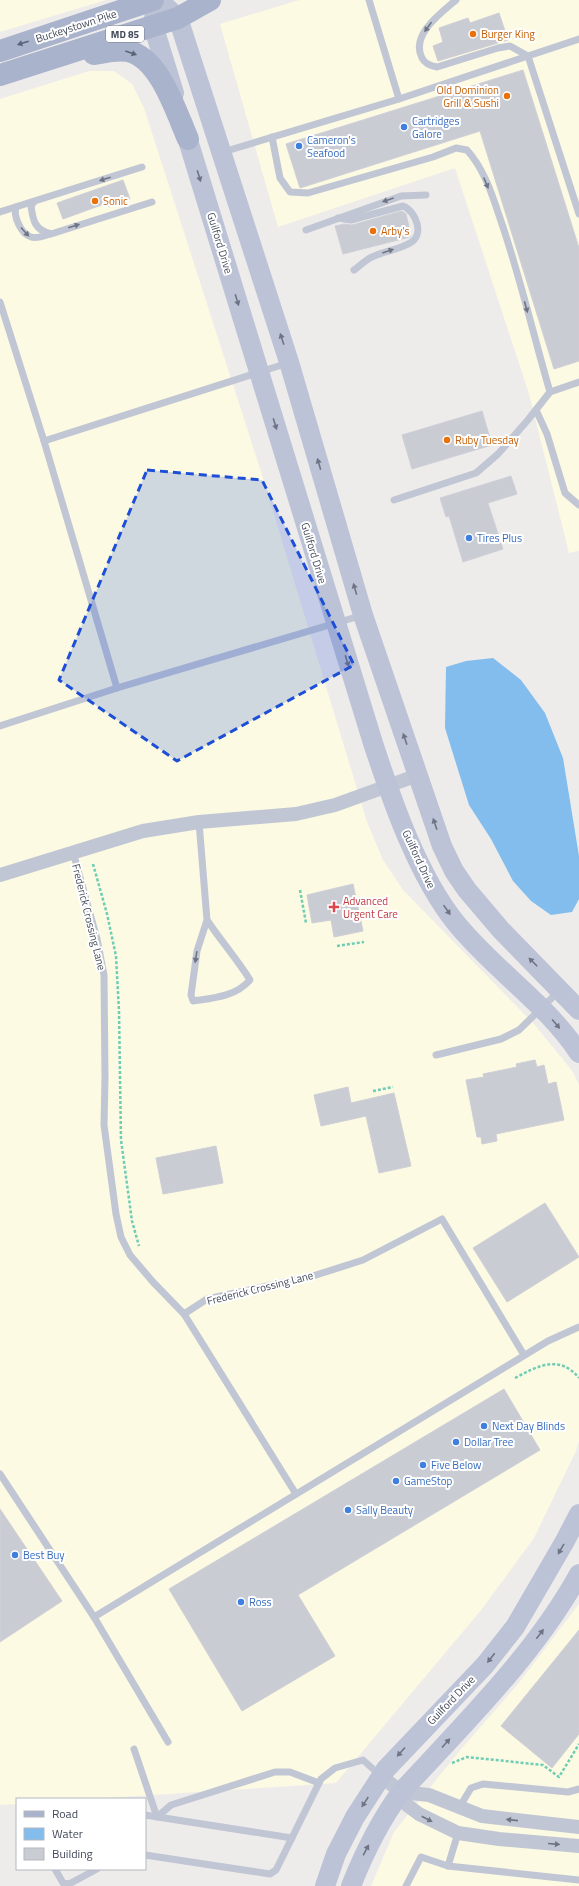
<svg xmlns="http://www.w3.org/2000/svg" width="579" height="1886" font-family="'Titillium Web',sans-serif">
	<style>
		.commercial { fill: #fcfae2 }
		.water { fill: #82bded }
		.building { fill: #caccd4; stroke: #cfcfd7 }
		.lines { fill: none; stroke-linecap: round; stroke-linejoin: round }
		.path { stroke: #6ecdb5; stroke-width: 2.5; stroke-dasharray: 3 2; stroke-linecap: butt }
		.service { stroke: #c1c6d4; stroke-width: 7 }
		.minor { stroke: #c1c6d4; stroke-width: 14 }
		.secondary { stroke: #bdc3d6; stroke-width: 20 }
		.primary { stroke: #a9b3cc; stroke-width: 22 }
		.oneway { fill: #6f7584 }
		.oneway2 { fill: #5c6476 }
		.oneway3 { fill: #6e7485 }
		.marked { fill: #1d4ed8; fill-opacity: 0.2; stroke: #1d4ed8; stroke-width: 3; stroke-dasharray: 8 5; stroke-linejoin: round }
		.food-dot { fill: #e8710a; stroke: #fff; stroke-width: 1.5 }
		.shop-dot { fill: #3f7fe0; stroke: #fff; stroke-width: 1.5 }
		.health-dot { fill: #e0444e; stroke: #fff; stroke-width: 1.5 }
		.labels { text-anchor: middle; stroke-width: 4; stroke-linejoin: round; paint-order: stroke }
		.shield { fill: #fff; stroke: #7b808b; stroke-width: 1 }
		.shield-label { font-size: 10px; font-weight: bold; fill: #434a59 }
		.street-label { font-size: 11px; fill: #434a59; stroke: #fff }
		.food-label { font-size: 11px; fill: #c56008; stroke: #fff; text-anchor: start }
		.shop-label { font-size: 11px; fill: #366cbe; stroke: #fff; text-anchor: start }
		.health-label { font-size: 11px; fill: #be3a42; stroke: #fff; text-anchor: start }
	</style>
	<rect width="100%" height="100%" fill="#eeeceb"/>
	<!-- commercial -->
	<g class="commercial">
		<polygon points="0,0 106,0 0,32"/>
		<polygon points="299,0 579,0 579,551 569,553 529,394 455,168 278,227 220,24"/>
		<polygon points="89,71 114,71 132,84 144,108 263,478 367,822 383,860 403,890 534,1024 573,1072 579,1085 579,1441 576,1451 534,1538 482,1609 336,1783 92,1799 17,1799 17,1804 0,1805 0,99"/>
		<polygon points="579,1604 579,1886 371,1886 394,1832 462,1748 518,1684"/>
	</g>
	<!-- water -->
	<polygon class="water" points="493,658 521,680 545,713 563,758 579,856 579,899 572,912 551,915 531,901 513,881 491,839 469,805 445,728 446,667 466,661"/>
	<!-- building -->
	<g class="building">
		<polygon points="499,13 508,40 438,61 433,46 443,42 439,28 468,18 470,23"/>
		<polygon points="523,70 579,248 579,361 554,369 480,131 300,188 286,144"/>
		<polygon points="123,180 130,199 109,207 107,203 63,219 57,203"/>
		<polygon points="402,211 406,214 411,235 410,237 343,254 335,226 344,224 352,225"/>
		<polygon points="482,411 492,445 412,469 402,435"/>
		<polygon points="511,476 517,494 488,503 503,549 463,562 449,516 446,517 440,498"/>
		<polygon points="353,884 363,931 334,937 331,920 312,923 307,895"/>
		<polygon points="535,1060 537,1067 544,1065 548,1084 556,1082 564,1120 496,1134 497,1141 482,1144 481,1137 477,1137 466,1080 484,1077 483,1074 517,1067 516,1064"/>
		<polygon points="348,1087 351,1103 394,1093 411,1166 379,1173 366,1116 321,1126 314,1095"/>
		<polygon points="216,1146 223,1183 163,1194 156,1158"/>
		<polygon points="545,1203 579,1257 507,1302 473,1248"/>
		<polygon points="504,1389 540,1450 298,1595 335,1656 242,1711 169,1589"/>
		<polygon points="0,1509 62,1601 0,1642"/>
		<polygon points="579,1630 579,1734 552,1768 501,1726"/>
	</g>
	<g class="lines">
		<!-- path -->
		<g class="path">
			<polyline points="93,864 107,914 116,956 119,1011 121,1140 132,1221 139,1246"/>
			<polyline points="300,890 306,923"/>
			<polyline points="337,946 364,942"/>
			<polyline points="373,1091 393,1087"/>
			<path d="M515,1378C538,1366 559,1354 579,1378"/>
			<polyline points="452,1763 467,1757 543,1765 559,1777 579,1744"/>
		</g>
		<!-- service -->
		<g class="service">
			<polyline points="369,0 399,99"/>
			<path d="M456,0C441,13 410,35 422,58C425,64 431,66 437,67L498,48L510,46L528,56L579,214"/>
			<path d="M272,137L280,178L290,192L308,193L433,157L456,148L467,150C486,171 494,201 503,227C521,281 534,337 550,392"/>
			<polyline points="223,152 399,99 579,39"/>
			<path d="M34,202L31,206C33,221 35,230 51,234L152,202"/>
			<path d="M16,207C13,216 21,234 31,237C37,239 44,236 50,234"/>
			<polyline points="0,212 142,167"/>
			<path d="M338,218L351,220L403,206C416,211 425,235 410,243C398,250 384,251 372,257C365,260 360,266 354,270"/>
			<polyline points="306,230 401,196 426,195"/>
			<polyline points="0,302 44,441 117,688"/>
			<polyline points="536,410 547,434 565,493 579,505"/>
			<polyline points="44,441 288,363"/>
			<polyline points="394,500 476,473 498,454 527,421 550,392 579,382"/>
			<polyline points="0,726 117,688 363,615"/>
			<path d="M199,822L207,920L197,951L191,995L193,1001C213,998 235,997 250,980C237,959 221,941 207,920"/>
			<polyline points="73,852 97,939 104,975 105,1078 104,1125 116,1214 121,1237 130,1255 153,1282 184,1314 296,1494"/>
			<polyline points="436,1055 501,1039 519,1030 559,991"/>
			<polyline points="184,1314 207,1299 313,1276 363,1260 442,1219 524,1355"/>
			<polyline points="0,1474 94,1617 168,1742"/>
			<polyline points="94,1617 548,1341 579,1327"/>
			<polyline points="134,1749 157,1817 171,1805 275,1772 290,1772 319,1783"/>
			<polyline points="459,1808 471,1788 483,1784 568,1792 579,1789"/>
			<polyline points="145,1815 292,1838"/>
			<polyline points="145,1855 270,1874 276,1870 321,1779 335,1768 363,1760 381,1776"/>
			<polyline points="448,1866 458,1833"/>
			<polyline points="55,1869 63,1883 69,1884 97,1869"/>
			<polyline points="406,1886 421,1857 448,1866 579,1880"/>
		</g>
		<!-- minor -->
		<g class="minor">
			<polyline points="0,875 143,831 199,822 296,814 335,805 418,775"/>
			<polyline points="381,1776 401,1792 407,1805 419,1814 458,1833 499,1839 579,1846"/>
			<polyline points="401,1792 429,1795 482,1816 579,1827"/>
		</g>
		<!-- secondary -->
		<g class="secondary">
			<polyline points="157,0 153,25 174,93"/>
			<polyline points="166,7 178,18 289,362 363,615 442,846 454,871 467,890 501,930 579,1010"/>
			<path d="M183,124L373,743C392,801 418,876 456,923C494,970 546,1003 579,1053"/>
			<polyline points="325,1886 336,1854 355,1817 386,1769 485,1665 515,1627 565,1541 579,1514"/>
			<path d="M351,1886C364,1853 380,1821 401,1792C462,1726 536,1653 579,1574"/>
		</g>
		<!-- primary -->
		<g class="primary">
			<polyline points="0,51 153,0"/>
			<path d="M94,54C105,52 117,49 128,51C160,58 176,112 188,139"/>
			<polyline points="0,75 178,18 210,0"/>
		</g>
	</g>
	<!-- one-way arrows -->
	<defs><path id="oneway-solid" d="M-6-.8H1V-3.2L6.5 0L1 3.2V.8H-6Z"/></defs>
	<g class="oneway">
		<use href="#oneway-solid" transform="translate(428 27) rotate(126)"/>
		<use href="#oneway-solid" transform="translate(105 179) rotate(162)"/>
		<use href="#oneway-solid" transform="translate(486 183) rotate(67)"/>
		<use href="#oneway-solid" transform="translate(388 200) rotate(161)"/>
		<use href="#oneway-solid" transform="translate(74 226) rotate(-17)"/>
		<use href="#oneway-solid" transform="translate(25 232) rotate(48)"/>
		<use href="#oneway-solid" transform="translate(388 251) rotate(-19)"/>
		<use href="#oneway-solid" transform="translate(526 307) rotate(75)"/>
		<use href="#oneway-solid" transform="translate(196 957) rotate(99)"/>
		<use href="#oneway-solid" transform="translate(427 1819) rotate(28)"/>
		<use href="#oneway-solid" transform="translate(512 1820) rotate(-174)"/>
		<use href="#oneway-solid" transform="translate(554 1844) rotate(5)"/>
	</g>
	<g class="oneway2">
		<use href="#oneway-solid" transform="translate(23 43) rotate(162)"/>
		<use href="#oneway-solid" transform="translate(131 53) rotate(19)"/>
	</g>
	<g class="oneway3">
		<use href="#oneway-solid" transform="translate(199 176) rotate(73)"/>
		<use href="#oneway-solid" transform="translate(237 300) rotate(73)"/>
		<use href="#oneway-solid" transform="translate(282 339) rotate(-108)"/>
		<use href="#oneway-solid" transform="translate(275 424) rotate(73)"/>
		<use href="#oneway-solid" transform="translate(319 464) rotate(-106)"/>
		<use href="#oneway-solid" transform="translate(355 589) rotate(-106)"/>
		<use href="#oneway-solid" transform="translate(347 661) rotate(73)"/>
		<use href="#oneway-solid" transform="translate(405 739) rotate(-109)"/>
		<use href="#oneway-solid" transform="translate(435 824) rotate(-109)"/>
		<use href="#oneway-solid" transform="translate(447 910) rotate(55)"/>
		<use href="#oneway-solid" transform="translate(533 962) rotate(-135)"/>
		<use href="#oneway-solid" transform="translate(556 1024) rotate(50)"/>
		<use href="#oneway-solid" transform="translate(561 1549) rotate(120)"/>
		<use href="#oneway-solid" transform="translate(540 1634) rotate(-53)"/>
		<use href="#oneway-solid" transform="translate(491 1658) rotate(128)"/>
		<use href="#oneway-solid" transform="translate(446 1743) rotate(-48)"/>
		<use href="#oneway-solid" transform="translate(401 1752) rotate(132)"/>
		<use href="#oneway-solid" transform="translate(365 1802) rotate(123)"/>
		<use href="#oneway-solid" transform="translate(366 1850) rotate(-62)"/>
	</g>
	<!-- marked area -->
	<path class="marked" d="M147,470L262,480L354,665L177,761L59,680Z"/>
	<!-- markers -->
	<g class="food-dot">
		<circle cx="473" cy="34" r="4"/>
		<circle cx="507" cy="96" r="4"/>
		<circle cx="95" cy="201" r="4"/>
		<circle cx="373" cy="231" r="4"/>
		<circle cx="447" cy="440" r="4"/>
	</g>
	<g class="shop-dot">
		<circle cx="404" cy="127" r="4"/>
		<circle cx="299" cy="146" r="4"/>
		<circle cx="469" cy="538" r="4"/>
		<circle cx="484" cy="1426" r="4"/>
		<circle cx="456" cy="1442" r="4"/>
		<circle cx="423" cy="1465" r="4"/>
		<circle cx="396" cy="1481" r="4"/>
		<circle cx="348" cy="1510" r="4"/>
		<circle cx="15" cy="1555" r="4"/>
		<circle cx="241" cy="1602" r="4"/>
	</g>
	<path class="health-dot" d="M332 901h4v4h4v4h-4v4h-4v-4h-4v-4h4z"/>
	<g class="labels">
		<!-- shield labels -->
		<rect class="shield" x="106" y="26" width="38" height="16" rx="3"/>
		<g class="shield-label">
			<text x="125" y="38">MD 85</text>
		</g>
		<!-- street labels -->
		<g class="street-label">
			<text transform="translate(76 26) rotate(-18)" y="4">Buckeystown Pike</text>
			<text transform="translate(220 243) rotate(73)" y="4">Guilford Drive</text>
			<text transform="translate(314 553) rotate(73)" y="4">Guilford Drive</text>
			<text transform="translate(419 859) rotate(65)" y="4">Guilford Drive</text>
			<text transform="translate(89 917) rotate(76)" y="4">Frederick Crossing Lane</text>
			<text transform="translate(260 1288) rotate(-14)" y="4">Frederick Crossing Lane</text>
			<text transform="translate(451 1700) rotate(-46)" y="4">Guilford Drive</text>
		</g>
		<!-- food labels -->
		<g class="food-label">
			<text x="481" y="38">Burger King</text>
			<text x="499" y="94" text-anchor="end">Old Dominion<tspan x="499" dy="13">Grill &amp; Sushi</tspan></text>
			<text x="103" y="205">Sonic</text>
			<text x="381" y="235">Arby's</text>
			<text x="455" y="444">Ruby Tuesday</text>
		</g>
		<!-- shop labels -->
		<g class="shop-label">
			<text x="412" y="125">Cartridges<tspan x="412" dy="13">Galore</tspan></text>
			<text x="307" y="144">Cameron's<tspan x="307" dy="13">Seafood</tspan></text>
			<text x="477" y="542">Tires Plus</text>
			<text x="492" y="1430">Next Day Blinds</text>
			<text x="464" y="1446">Dollar Tree</text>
			<text x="431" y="1469">Five Below</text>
			<text x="404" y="1485">GameStop</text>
			<text x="356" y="1514">Sally Beauty</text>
			<text x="23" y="1559">Best Buy</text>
			<text x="249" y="1606">Ross</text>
		</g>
		<!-- health labels -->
		<g class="health-label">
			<text x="343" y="905">Advanced<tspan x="343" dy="13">Urgent Care</tspan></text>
		</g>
	</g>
	<!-- legend -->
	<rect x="16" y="1798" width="130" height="72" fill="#ffffff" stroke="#b4b7bd"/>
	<rect x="24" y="1811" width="20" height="6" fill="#a9b3cc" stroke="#b4b7bd"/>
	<text x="52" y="1818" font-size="12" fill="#434a59">Road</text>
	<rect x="24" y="1828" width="20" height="12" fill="#82bded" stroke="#b4b7bd"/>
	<text x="52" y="1838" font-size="12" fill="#434a59">Water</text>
	<rect x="24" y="1848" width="20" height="12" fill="#caccd4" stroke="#b4b7bd"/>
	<text x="52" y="1858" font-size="12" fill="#434a59">Building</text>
</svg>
